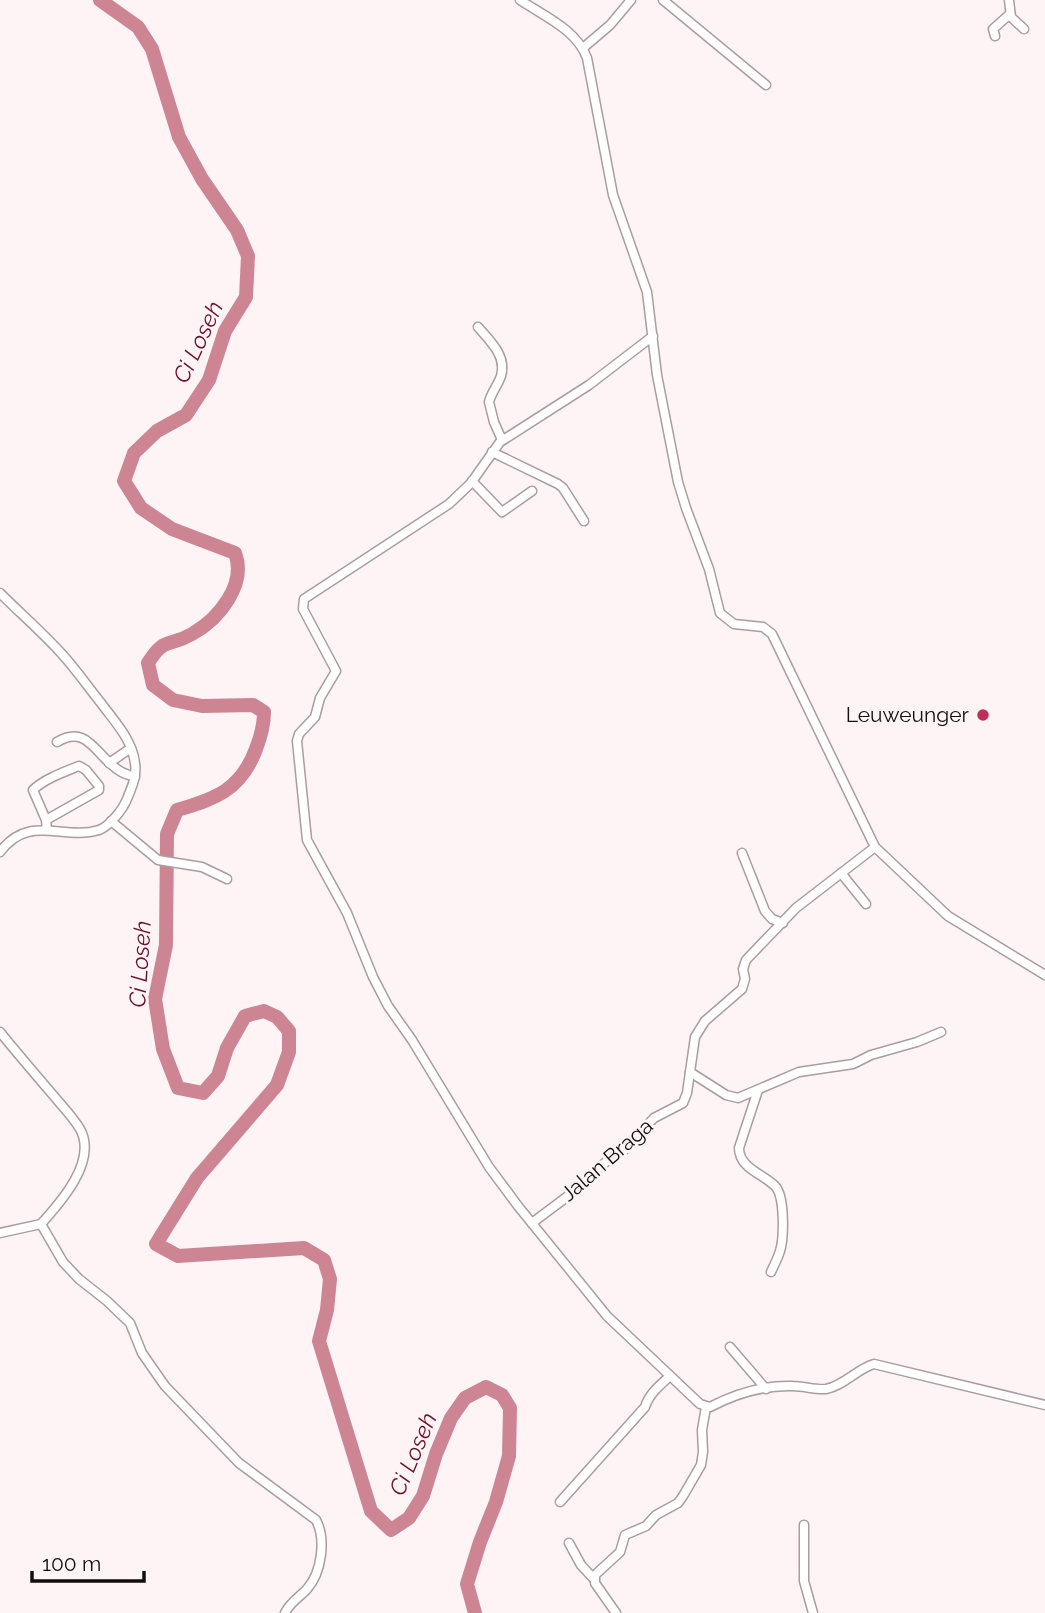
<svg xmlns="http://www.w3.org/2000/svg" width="1045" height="1613" font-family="Raleway,sans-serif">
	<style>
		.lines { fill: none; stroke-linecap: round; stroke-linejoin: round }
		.river { stroke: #cd8593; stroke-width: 14 }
		.minor-casing { stroke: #ab9c9e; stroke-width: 11 }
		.minor { stroke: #fff; stroke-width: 8 }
		.poi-dot { fill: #be2f5c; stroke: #fef4f6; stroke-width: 2.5 }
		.labels { text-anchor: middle; stroke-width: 6; stroke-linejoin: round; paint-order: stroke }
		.poi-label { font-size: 21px; fill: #120d0e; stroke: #fef4f6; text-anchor: end }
		.street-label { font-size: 21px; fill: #120d0e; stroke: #fef4f6 }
		.water-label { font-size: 23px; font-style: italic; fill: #68122e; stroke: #fef4f6 }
	</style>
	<rect width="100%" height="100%" fill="#fef4f6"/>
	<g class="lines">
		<!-- river -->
		<path class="river" d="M100,0L138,27L152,49L179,137L202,179L237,230L248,256L246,297L225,331L209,380L186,415L157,431L134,453L124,481L141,508L172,529L235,553C247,584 219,619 192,634C168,648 165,636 148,663L153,685L173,700L202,706L253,705L264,712C264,726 261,736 256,749C241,790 215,799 177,810L167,834L166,945L155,999L163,1049L178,1088L203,1093L218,1076L227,1048L245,1016L264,1011L277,1017L289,1031V1052L277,1085L197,1178L156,1244L178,1256L304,1248L324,1260L330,1279L327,1310L319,1341L371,1511L391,1530L409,1518L423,1496L436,1454L451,1418L465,1398L486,1387L502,1395L510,1408L509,1456L496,1502L480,1542L467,1584L475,1613"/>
		<!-- minor casing -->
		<g class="minor-casing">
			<g id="minor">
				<path d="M520,0C544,16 577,30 587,58L613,195L647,292L657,375L678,482L686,508L709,569L720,613L734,624L763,627L772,634L875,847L948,916L1045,975"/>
				<polyline points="663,0 766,85"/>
				<polyline points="1009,0 1011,17 1024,29"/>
				<polyline points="995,36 993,29 1010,14"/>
				<polyline points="583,48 610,25 631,0"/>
				<path d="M478,327C490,341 507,356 501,376C498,385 491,393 489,402L494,422L502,440"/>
				<path d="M653,336L589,385L500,442L471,483L449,504L304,599L303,609L336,671L320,698L315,717L299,734L297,741L307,840L347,913L373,977L388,1006L412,1040L489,1167L518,1206L607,1316L700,1404L710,1407C735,1394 765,1385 793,1386C804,1386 815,1390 826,1389C843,1386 857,1369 874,1364L1045,1405"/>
				<polyline points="492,452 558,484 563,488 584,521"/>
				<polyline points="472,481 502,512 532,491"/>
				<path d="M0,593C20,613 42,632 61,653C75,668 88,687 101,703C114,721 132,739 135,763C137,776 132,787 127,799C123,809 110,826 99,830C62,841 29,813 0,852"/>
				<path d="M57,742C88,723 96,757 120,771C124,774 130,775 135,777"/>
				<polyline points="109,763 131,748"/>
				<path d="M46,820L99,790V786L86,770L79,766C64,772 44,779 33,790L46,820L47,830"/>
				<polyline points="111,821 158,860 202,867 227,879"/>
				<polyline points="742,853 765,911 772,919 783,923"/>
				<polyline points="841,873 866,904"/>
				<path d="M0,1032C17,1053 35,1074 53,1095C62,1106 73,1117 80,1129C98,1161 60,1203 41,1224L63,1262L79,1279L107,1301L130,1323L142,1353L165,1386L239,1463L316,1520C326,1539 322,1572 307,1589C300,1597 290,1602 285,1613"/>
				<polyline points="690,1072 726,1095 738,1098 799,1072 853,1064 871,1055 917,1042 941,1032"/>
				<path d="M758,1090L739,1148C739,1168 763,1174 775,1186C785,1196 784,1238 780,1251C778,1258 774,1265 771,1272"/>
				<polyline points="532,1223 572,1193 609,1159 623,1151 654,1118 683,1103 687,1093 695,1037 705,1021 742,989 745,979 743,969 746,960 796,908 875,847"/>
				<polyline points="0,1233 41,1224"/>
				<polyline points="730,1347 766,1389"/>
				<path d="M560,1502L645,1407C649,1394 660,1385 670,1376"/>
				<polyline points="804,1525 804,1581 813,1613"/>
				<polyline points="569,1543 581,1565 594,1579"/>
				<polyline points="616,1613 595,1583 595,1575 620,1552 625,1535 646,1526 656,1515 678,1503 683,1496 701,1465 703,1452 702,1430 706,1407"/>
			</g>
		</g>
		<!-- minor -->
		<use href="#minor" class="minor"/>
	</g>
	<!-- markers -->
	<circle class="poi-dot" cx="983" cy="715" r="7"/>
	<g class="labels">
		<!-- poi labels -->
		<g class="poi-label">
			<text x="969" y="722">Leuweunger</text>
		</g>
		<!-- street labels -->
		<g class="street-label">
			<text transform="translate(607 1160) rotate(-41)" y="7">Jalan Braga</text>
		</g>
		<!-- water labels -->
		<g class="water-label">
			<text transform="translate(198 342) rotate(-65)" y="8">Ci Loseh</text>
			<text transform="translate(140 964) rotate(-86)" y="8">Ci Loseh</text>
			<text transform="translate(413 1454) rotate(-67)" y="8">Ci Loseh</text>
		</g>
	</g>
	<!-- scale -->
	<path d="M32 1571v10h112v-10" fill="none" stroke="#120d0e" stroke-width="3.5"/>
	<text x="42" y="1571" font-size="21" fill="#120d0e" stroke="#fef4f6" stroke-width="5" paint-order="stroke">100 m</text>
</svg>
